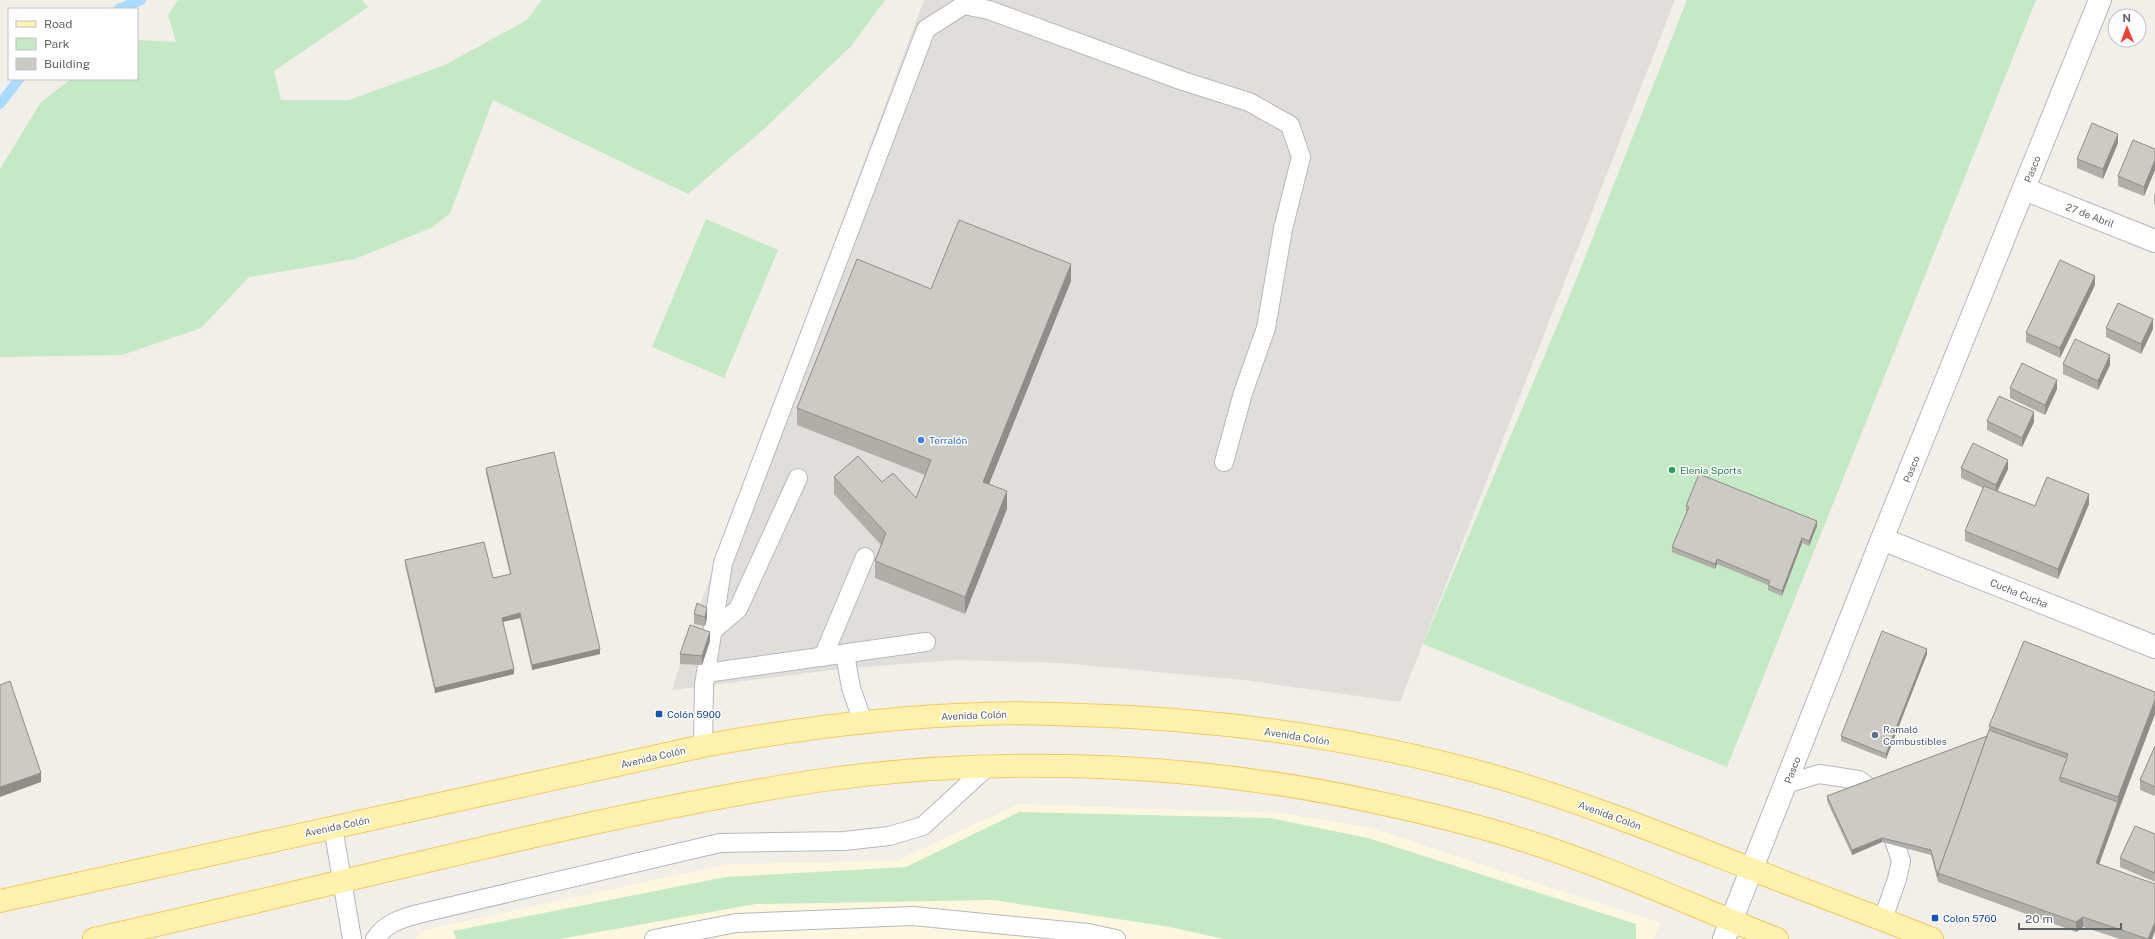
<svg xmlns="http://www.w3.org/2000/svg" width="2155" height="939" font-family="'Public Sans',sans-serif">
	<style>
		.commercial { fill: #fef7e0 }
		.industrial { fill: #e0deda }
		.green { fill: #c5e8c5 }
		.lines { fill: none; stroke-linecap: round; stroke-linejoin: round }
		.stream { stroke: #aadaff; stroke-width: 10 }
		.lane-casing { stroke: #b5b8bc; stroke-width: 20 }
		.street-casing { stroke: #b5b8bc; stroke-width: 24 }
		.primary-casing { stroke: #f2c960; stroke-width: 24 }
		.lane { stroke: #fff; stroke-width: 18 }
		.street { stroke: #fff; stroke-width: 22 }
		.primary { stroke: #fff2af; stroke-width: 22 }
		.wall { fill: #afaea9 }
		.shaded-wall { fill: #8f8d8a }
		.building { fill: #cccac5; stroke: #8f8d8a }
		.shop-dot { fill: #3f7fe0; stroke: #fff; stroke-width: 1.5 }
		.leisure-dot { fill: #2e9e5b; stroke: #fff; stroke-width: 1.5 }
		.transit-dot { fill: #1a4fb4; stroke: #fff; stroke-width: 1.5 }
		.service-dot { fill: #5c6f8a; stroke: #fff; stroke-width: 1.5 }
		.labels { text-anchor: middle; stroke-width: 3; stroke-linejoin: round; paint-order: stroke }
		.street-label { font-size: 10px; fill: #5f6368; stroke: #fff }
		.shop-label { font-size: 10px; fill: #366cbe; stroke: #fff; text-anchor: start }
		.leisure-label { font-size: 10px; fill: #27864d; stroke: #fff; text-anchor: start }
		.transit-label { font-size: 10px; fill: #164399; stroke: #fff; text-anchor: start }
		.service-label { font-size: 10px; fill: #4e5e75; stroke: #fff; text-anchor: start }
	</style>
	<rect width="100%" height="100%" fill="#f1efe8"/>
	<!-- commercial -->
	<polygon class="commercial" points="1018,804 1281,813 1367,827 1660,923 1654,939 416,939 420,931 728,864 897,861"/>
	<!-- industrial -->
	<polygon class="industrial" points="924,0 1675,0 1400,702 1243,680 1062,663 958,660 848,668 672,690 697,613"/>
	<!-- green -->
	<g class="green">
		<polygon points="178,0 362,0 368,7 274,71 281,100 349,100 445,65 527,20 542,0 885,0 851,46 765,128 688,194 493,100 450,213 433,227 355,259 249,277 201,328 122,355 0,357 0,169 41,102 71,79 137,79 137,40 176,42 168,15"/>
		<polygon points="1687,0 2036,0 1727,767 1423,644 1570,295"/>
		<polygon points="706,219 778,250 724,378 652,347"/>
		<polygon points="1019,812 1270,818 1368,838 1636,924 1636,939 1224,939 1170,927 994,900 756,904 559,939 456,939 453,931 726,877 906,867"/>
	</g>
	<g class="lines">
		<!-- stream -->
		<g class="stream">
			<polyline points="119,9 141,0"/>
			<polyline points="0,104 19,79"/>
		</g>
		<!-- lane casing -->
		<g class="lane-casing">
			<g id="lane">
				<polyline points="713,630 738,609 798,478"/>
				<polyline points="845,654 851,688 863,722"/>
				<polyline points="823,657 865,557"/>
				<polyline points="706,673 926,642"/>
				<polyline points="703,746 704,685 723,563 926,29 964,5 989,10 1183,81 1249,102 1290,125 1301,157 1283,229 1266,328 1243,393 1224,462"/>
				<polyline points="1786,784 1819,774 1859,780 1879,795 1901,861 1897,879 1883,919"/>
				<polyline points="333,827 352,939"/>
				<path d="M375,939C386,923 400,919 418,914L720,843L844,841L889,836L923,826L986,768"/>
				<polyline points="654,939 736,923 913,916 1088,933 1116,939"/>
			</g>
		</g>
		<!-- street casing -->
		<g class="street-casing">
			<g id="street">
				<polyline points="2024,189 2155,241"/>
				<polyline points="1882,539 2155,647"/>
				<polyline points="1724,939 1882,539 2100,0"/>
			</g>
		</g>
		<!-- primary casing -->
		<g class="primary-casing">
			<g id="primary">
				<path d="M0,901L703,746C794,729 887,717 981,714C1014,712 1049,714 1082,715C1221,719 1363,739 1497,777C1585,803 1669,837 1754,870C1813,894 1873,915 1932,939"/>
				<path d="M94,939C257,903 420,861 584,825C663,808 742,792 823,780C1003,755 1198,763 1375,802C1426,813 1477,825 1526,841C1611,868 1693,906 1777,939"/>
			</g>
		</g>
		<!-- lane -->
		<use href="#lane" class="lane"/>
		<!-- street -->
		<use href="#street" class="street"/>
		<!-- primary -->
		<use href="#primary" class="primary"/>
	</g>
	<!-- wall -->
	<g class="wall">
		<polygon points="2118,143 2103,179 2077,168 2077,159"/>
		<polygon points="2155,149 2155,170 2144,196 2118,186 2118,176"/>
		<polygon points="2155,193 2155,205 2154,204 2154,195"/>
		<polygon points="1071,281 989,484 1007,509 965,614 875,578 875,561 881,545 834,494 834,477 882,482 916,498 925,475 797,425 797,408 931,289"/>
		<polygon points="2095,285 2060,358 2026,342 2026,333"/>
		<polygon points="2106,328 2153,329 2141,354 2106,337"/>
		<polygon points="2063,364 2110,365 2098,390 2063,374"/>
		<polygon points="2010,388 2057,389 2045,415 2010,398"/>
		<polygon points="1987,421 2034,422 2022,447 1987,430"/>
		<polygon points="486,468 600,654 532,670 520,618 503,622 514,674 435,693 405,565 405,560 493,578 510,574 486,473"/>
		<polygon points="1961,468 2008,469 1997,491 2035,506 2089,504 2058,579 1965,541 1965,531 1983,488 1961,478"/>
		<polygon points="1686,506 1817,526 1809,546 1802,543 1782,596 1768,590 1768,585 1717,564 1715,569 1672,552 1672,547 1687,511 1686,511"/>
		<polygon points="697,603 707,618 705,626 694,624 694,614"/>
		<polygon points="710,641 702,665 680,664 680,654"/>
		<polygon points="1927,654 1886,759 1841,741 1841,736"/>
		<polygon points="2155,692 2155,714 2099,864 2155,884 2155,931 2152,939 2120,939 2083,927 2076,932 1938,882 1931,855 1882,842 1852,855 1827,801 1827,796 1987,736 1989,730 1989,726"/>
		<polygon points="2155,746 2155,796 2140,790 2140,780"/>
		<polygon points="2155,834 2155,882 2120,867 2120,858"/>
	</g>
	<!-- shaded-wall -->
	<g class="shaded-wall">
		<polygon points="2118,134 2118,143 2103,179 2103,169"/>
		<polygon points="2155,160 2155,170 2144,196 2144,187"/>
		<polygon points="1071,264 1071,281 983,499 983,482"/>
		<polygon points="2095,276 2095,285 2060,358 2060,348"/>
		<polygon points="2153,319 2153,329 2141,354 2141,344"/>
		<polygon points="2110,355 2110,365 2098,390 2098,381"/>
		<polygon points="2057,380 2057,389 2045,415 2045,405"/>
		<polygon points="2034,412 2034,422 2022,447 2022,438"/>
		<polygon points="2008,460 2008,469 1996,494 1996,485"/>
		<polygon points="1007,491 1007,509 965,614 965,597"/>
		<polygon points="2089,494 2089,504 2058,579 2058,569"/>
		<polygon points="1817,521 1817,526 1809,546 1809,541"/>
		<polygon points="1802,538 1802,543 1782,596 1782,591"/>
		<polygon points="1717,559 1717,564 1715,569 1715,564"/>
		<polygon points="707,608 707,618 705,626 705,617"/>
		<polygon points="520,613 520,618 502,622 502,618"/>
		<polygon points="710,632 710,641 702,665 702,656"/>
		<polygon points="600,649 600,654 532,670 532,665"/>
		<polygon points="1927,649 1927,654 1886,759 1886,754"/>
		<polygon points="514,669 514,674 435,693 435,688"/>
		<polygon points="2155,700 2155,714 2118,811 2096,873 2096,863 2118,802 2118,797"/>
		<polygon points="41,773 41,782 0,797 0,787"/>
		<polygon points="1882,838 1882,842 1852,855 1852,850"/>
		<polygon points="2083,917 2083,927 2076,932 2076,922"/>
		<polygon points="2155,922 2155,931 2152,939 2148,939"/>
	</g>
	<!-- building -->
	<g class="building">
		<polygon points="2092,123 2118,134 2103,169 2077,159"/>
		<polygon points="2133,140 2155,149 2155,160 2144,187 2118,176"/>
		<polygon points="959,220 1071,264 983,482 1007,491 965,597 875,561 886,533 834,477 858,456 882,482 893,473 916,498 931,460 797,408 857,259 931,289"/>
		<polygon points="2060,260 2095,276 2060,348 2026,333"/>
		<polygon points="2118,303 2153,319 2141,344 2106,328"/>
		<polygon points="2075,339 2110,355 2098,381 2063,364"/>
		<polygon points="2022,363 2057,380 2045,405 2010,388"/>
		<polygon points="1999,396 2034,412 2022,438 1987,421"/>
		<polygon points="1973,443 2008,460 1996,485 1961,468"/>
		<polygon points="554,452 600,649 532,665 520,613 502,618 514,669 435,688 405,560 484,542 493,578 511,574 486,468"/>
		<polygon points="1699,474 1817,521 1809,541 1802,538 1782,591 1768,585 1770,581 1717,559 1715,564 1672,547 1689,507 1686,506"/>
		<polygon points="2047,477 2089,494 2058,569 1965,531 1984,486 2035,506"/>
		<polygon points="697,603 707,608 705,617 694,614"/>
		<polygon points="690,625 710,632 702,656 680,654"/>
		<polygon points="1882,631 1927,649 1886,754 1841,736"/>
		<polygon points="2024,641 2155,692 2155,700 2118,797 2060,777 2068,754 1989,726"/>
		<polygon points="10,681 41,773 0,787 0,685"/>
		<polygon points="1989,730 2067,758 2060,777 2060,781 2118,802 2096,863 2155,884 2155,922 2148,939 2083,917 2076,922 1938,873"/>
		<polygon points="1987,736 1938,873 1938,877 1931,850 1882,838 1852,850 1827,796"/>
		<polygon points="2155,746 2155,787 2140,780"/>
		<polygon points="2135,826 2155,834 2155,873 2120,858"/>
	</g>
	<!-- markers -->
	<circle class="shop-dot" cx="921" cy="440" r="4"/>
	<circle class="leisure-dot" cx="1672" cy="470" r="4"/>
	<g class="transit-dot">
		<rect x="655" y="710" width="8" height="8" rx="2"/>
		<rect x="1931" y="914" width="8" height="8" rx="2"/>
	</g>
	<circle class="service-dot" cx="1875" cy="735" r="4"/>
	<g class="labels">
		<!-- street labels -->
		<g class="street-label">
			<text transform="translate(2032 169) rotate(-68)" y="4">Pasco</text>
			<text transform="translate(2090 215) rotate(21)" y="4">27 de Abril</text>
			<text transform="translate(1911 469) rotate(-68)" y="4">Pasco</text>
			<text transform="translate(2019 593) rotate(22)" y="4">Cucha Cucha</text>
			<text transform="translate(974 715) rotate(-2)" y="4">Avenida Colón</text>
			<text transform="translate(1297 736) rotate(9)" y="4">Avenida Colón</text>
			<text transform="translate(653 757) rotate(-13)" y="4">Avenida Colón</text>
			<text transform="translate(1792 770) rotate(-69)" y="4">Pasco</text>
			<text transform="translate(1610 815) rotate(20)" y="4">Avenida Colón</text>
			<text transform="translate(337 826) rotate(-12)" y="4">Avenida Colón</text>
		</g>
		<!-- shop labels -->
		<g class="shop-label">
			<text x="929" y="444">Terralón</text>
		</g>
		<!-- leisure labels -->
		<g class="leisure-label">
			<text x="1680" y="474">Elenia Sports</text>
		</g>
		<!-- transit labels -->
		<g class="transit-label">
			<text x="667" y="718">Colón 5900</text>
			<text x="1943" y="922">Colon 5760</text>
		</g>
		<!-- service labels -->
		<g class="service-label">
			<text x="1883" y="733">Ramaló<tspan x="1883" dy="12">Combustibles</tspan></text>
		</g>
	</g>
	<!-- legend -->
	<rect x="8" y="8" width="130" height="72" fill="#ffffff" stroke="#bfc1c3"/>
	<rect x="16" y="21" width="20" height="6" fill="#fff2af" stroke="#bfc1c3"/>
	<text x="44" y="28" font-size="12" fill="#5f6368">Road</text>
	<rect x="16" y="38" width="20" height="12" fill="#c5e8c5" stroke="#bfc1c3"/>
	<text x="44" y="48" font-size="12" fill="#5f6368">Park</text>
	<rect x="16" y="58" width="20" height="12" fill="#cccac5" stroke="#bfc1c3"/>
	<text x="44" y="68" font-size="12" fill="#5f6368">Building</text>
	<!-- north arrow -->
	<g transform="translate(2127 28) rotate(359)"><circle r="19" fill="#ffffff" stroke="#bfc1c3"/>
	<path d="M0-3L7 15L0 10L-7 15Z" fill="#ea4335"/>
	<text y="-6" font-size="11" font-weight="bold" text-anchor="middle" fill="#5f6368">N</text>
	</g>
	<!-- scale -->
	<path d="M2019 923v6h102v-6" fill="none" stroke="#5f6368" stroke-width="2"/>
	<text x="2025" y="923" font-size="12" fill="#5f6368" stroke="#ffffff" stroke-width="3" paint-order="stroke">20 m</text>
</svg>
